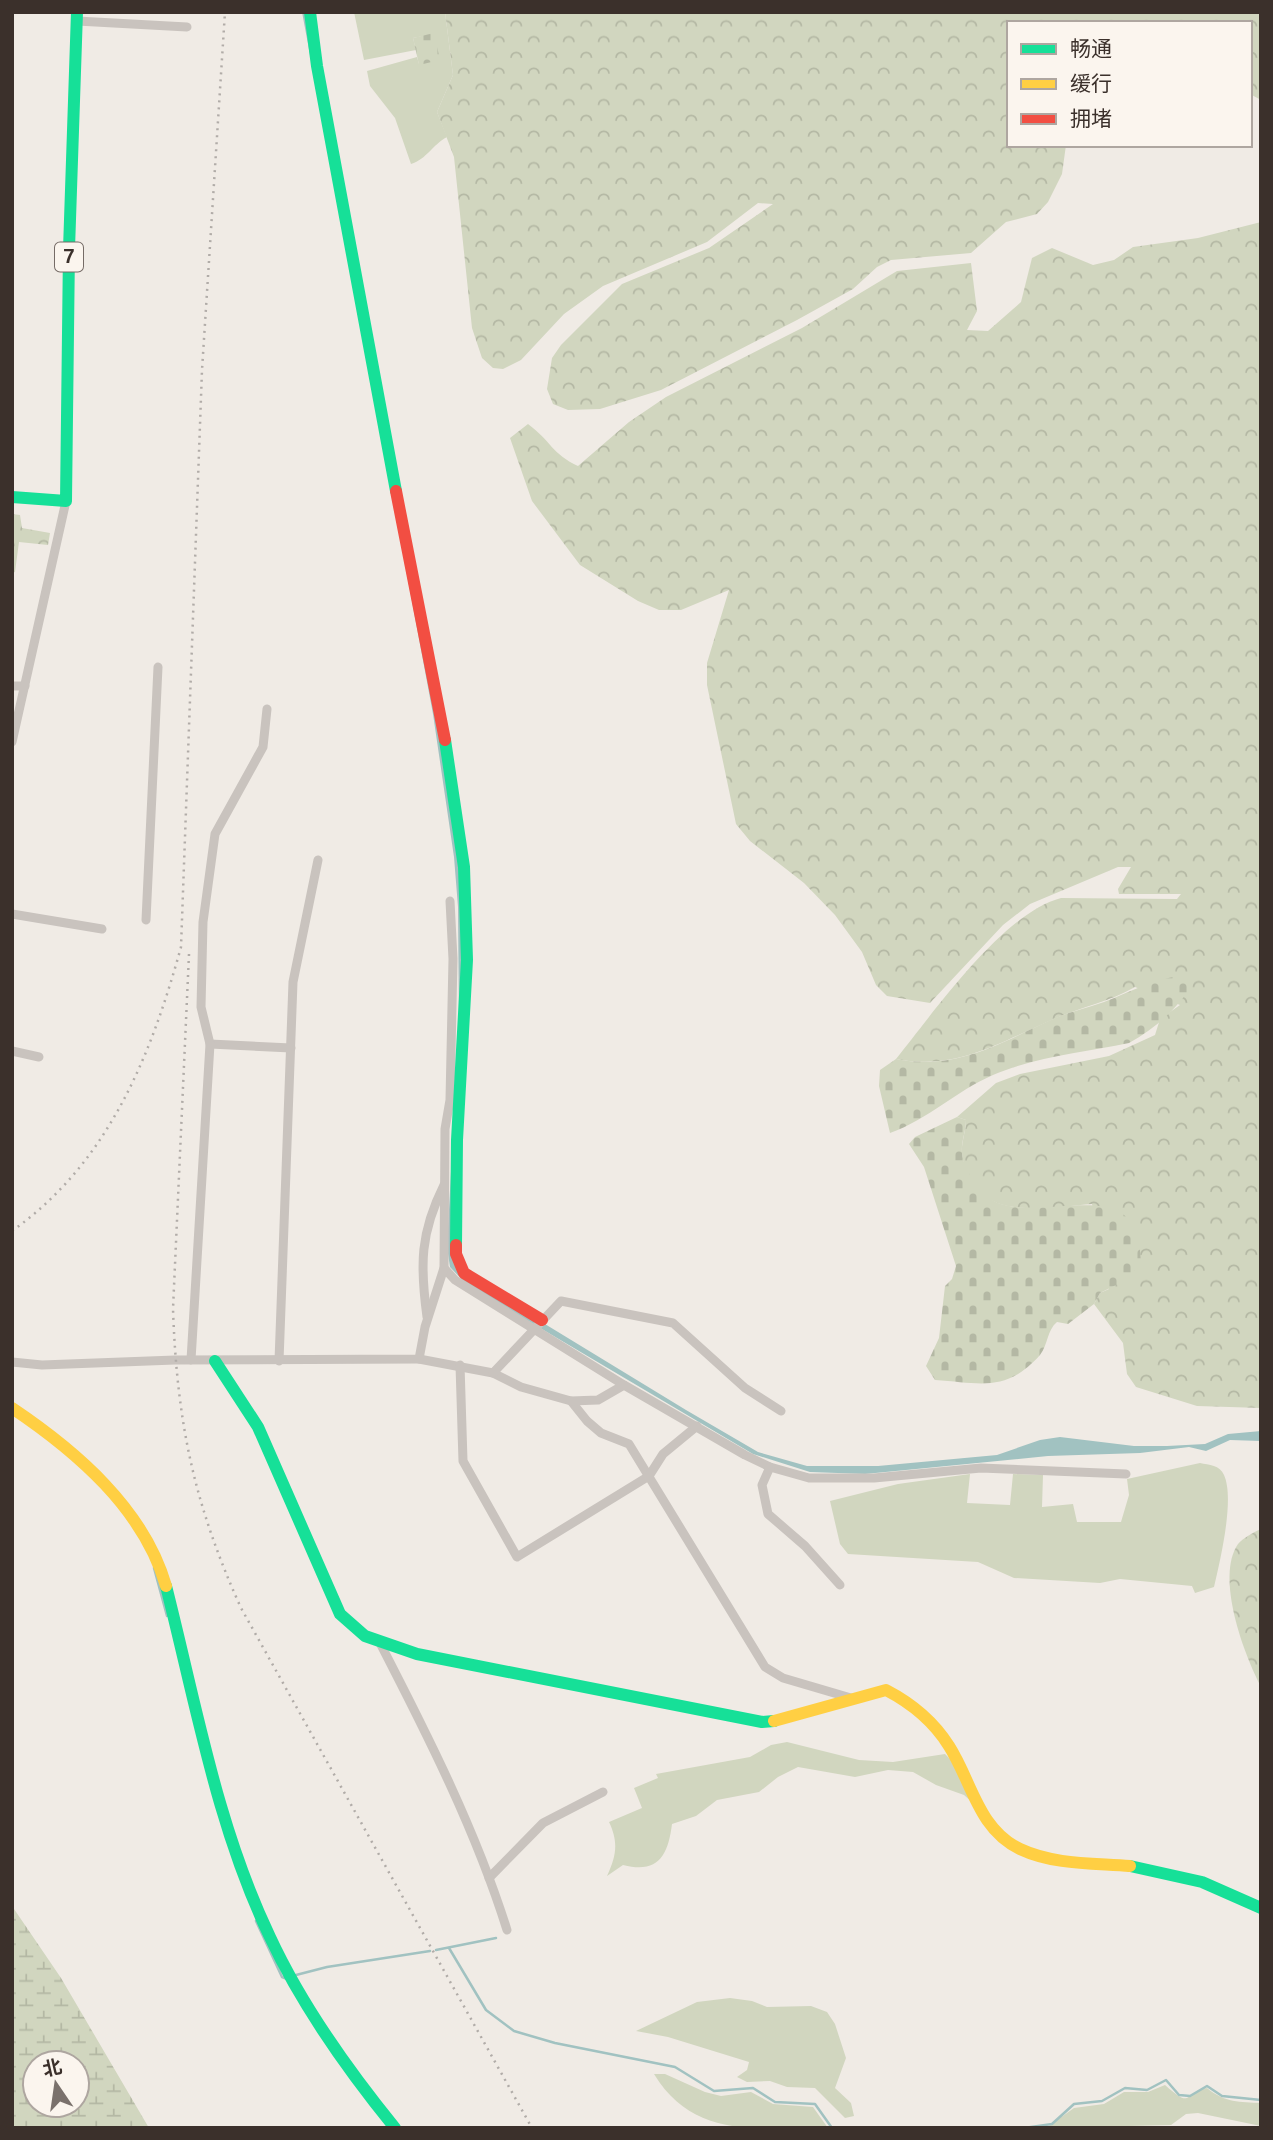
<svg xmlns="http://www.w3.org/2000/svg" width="1273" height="2140" font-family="'Public Sans','Noto Sans SC',sans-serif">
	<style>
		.green { fill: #d1d6bf }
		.forest { fill: url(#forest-crowns) }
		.wetland { fill: url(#wetland-marsh); fill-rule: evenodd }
		.cemetery { fill: url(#cemetery-stones) }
		.water { fill: #a1c2c1 }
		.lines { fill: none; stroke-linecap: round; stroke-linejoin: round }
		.stream { stroke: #a1c2c1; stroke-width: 2.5 }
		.street { stroke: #c9c3be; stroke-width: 9 }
		.fast { stroke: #16e098; stroke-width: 12 }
		.slow { stroke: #ffcf43; stroke-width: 12 }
		.jam { stroke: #f24e42; stroke-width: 12 }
		.rail { stroke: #b1aca8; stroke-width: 2.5; stroke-dasharray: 2 5; stroke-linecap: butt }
		.labels { text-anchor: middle; stroke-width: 5; stroke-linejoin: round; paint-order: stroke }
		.shield { fill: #fbf5ee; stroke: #756b66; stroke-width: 2 }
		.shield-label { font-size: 18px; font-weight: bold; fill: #3b302b }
	</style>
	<defs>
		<pattern id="forest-crowns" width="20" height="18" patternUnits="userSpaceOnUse" patternTransform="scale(1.75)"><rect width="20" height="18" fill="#d1d6bf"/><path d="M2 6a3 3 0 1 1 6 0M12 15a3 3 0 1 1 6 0" fill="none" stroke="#b4b8a4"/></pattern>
		<pattern id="wetland-marsh" width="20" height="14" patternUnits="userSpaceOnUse" patternTransform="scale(1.75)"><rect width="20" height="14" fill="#d1d6bf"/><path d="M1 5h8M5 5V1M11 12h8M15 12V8" fill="none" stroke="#b4b8a4"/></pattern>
		<pattern id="cemetery-stones" width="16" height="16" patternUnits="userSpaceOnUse" patternTransform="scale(1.75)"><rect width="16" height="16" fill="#d1d6bf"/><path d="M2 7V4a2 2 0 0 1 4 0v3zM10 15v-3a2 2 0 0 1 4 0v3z" fill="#b4b8a4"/></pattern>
	</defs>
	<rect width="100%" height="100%" fill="#f0ebe5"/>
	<!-- green -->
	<g class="green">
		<path d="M354,12H445L453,75L437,112L447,137C432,145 427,159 411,164L395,118L370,86L367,71L417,57L419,64L434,34L413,38L416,50L364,60Z"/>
		<path d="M1200,1463C1209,1465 1220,1465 1224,1475C1235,1499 1220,1561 1214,1587L1195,1593L1192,1586L1120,1579L1100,1583L1014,1578L978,1562L848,1554L840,1544L830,1501L898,1484L970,1474L967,1503L1010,1505L1013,1474L1043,1475L1042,1507L1073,1504L1077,1522H1121L1129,1495L1127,1479Z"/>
		<path d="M787,1742L859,1760L893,1762L945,1754L953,1762L973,1803L964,1795L936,1785L913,1772L888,1770L855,1777L798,1767L778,1777L759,1792L717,1800L696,1816L672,1824C668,1856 658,1874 623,1865L607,1876C616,1856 619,1843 609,1822L642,1808L634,1788L658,1778L656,1774L750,1757L771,1745Z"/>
		<polygon points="730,1998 752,2001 767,2007 811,2006 827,2012 835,2024 846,2058 835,2088 851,2103 854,2116 845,2118 815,2088 787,2087 770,2081 747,2082 737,2077 747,2070 749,2062 668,2037 636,2031 697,2002"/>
		<path d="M665,2074L705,2092L721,2096L751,2092L773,2104L813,2107L828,2128C760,2128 694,2140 654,2074Z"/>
		<path d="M1165,2085C1193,2110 1183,2093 1207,2088C1225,2103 1240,2102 1261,2103V2126L1198,2113L1186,2114L1171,2125L1046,2128L1074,2108L1104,2104L1124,2092H1148Z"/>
	</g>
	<!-- forest -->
	<g class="forest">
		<polygon points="445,12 1261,12 1261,100 1250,94 1250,23 1009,23 1009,145 1066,145 1062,174 1048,202 1037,214 1006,222 971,253 891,260 877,267 853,289 797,320 661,390 600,409 568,410 553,404 547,389 552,358 561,345 622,284 709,248 773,204 758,203 707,242 603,286 564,314 521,360 503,369 493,368 482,358 472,328 454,157 437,112 453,75"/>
		<path d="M1261,222V1408L1197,1406L1136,1387L1127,1374L1123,1343L1094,1304L1100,1293L1109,1289L1092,1204C1042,1208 970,1224 962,1153C961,1143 966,1131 966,1120L957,1117L996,1083L1020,1074L1109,1056L1155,1035L1160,1019L1180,1005L1135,987C1109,1002 1081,1007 1054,1019C1000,1042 958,1071 896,1059C934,1012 1003,913 1061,898L1177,899L1181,894H1119L1118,889L1131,867H1118L1030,904L1003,925L930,1003L887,996L876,985L862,952L835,915L804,883L750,841L736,824L707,685V663L729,590L681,610H659L638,601L580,565L532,501L510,438L528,424C551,441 552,454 578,466L629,422L666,397L802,328L897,271L971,263L977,311L967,330L988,331L1021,302L1032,258L1052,248L1093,265L1114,260L1133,247L1198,238Z"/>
		<polygon points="12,514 20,515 22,528 50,533 48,545 19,542 15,572 12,573"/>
		<path d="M1261,1529V1687C1244,1655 1215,1577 1238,1544C1243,1538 1254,1532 1261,1529Z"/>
	</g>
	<!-- wetland -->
	<path class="wetland" d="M12,1906L61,1978L149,2128H12ZM35,2063H77V2105H35Z"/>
	<!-- cemetery -->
	<g class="cemetery">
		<polygon points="434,33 440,60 419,65 413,38"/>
		<path d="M1180,976L1190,988C1176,1010 1153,1030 1129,1043C1085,1052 1035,1057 993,1075C956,1091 929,1119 890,1133L879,1086L880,1070L896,1059C956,1071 1000,1043 1053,1019C1069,1012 1087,1008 1104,1002C1130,992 1151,980 1180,976Z"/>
		<path d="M957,1117L966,1120C966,1131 961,1142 962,1152C963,1165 970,1176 977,1186C1012,1239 1118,1170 1138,1236C1140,1244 1140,1254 1141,1263L1128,1279L1100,1293L1094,1304L1068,1324L1057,1322C1047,1330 1048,1345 1040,1355C1006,1393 981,1383 935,1380L926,1366L939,1338L945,1286L952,1279L956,1266L924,1167L909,1144L915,1137Z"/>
	</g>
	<!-- water -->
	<polygon class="water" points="302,12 306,12 431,679 458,857 464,958 454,1257 489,1290 686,1410 758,1452 807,1466 878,1466 997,1455 1040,1440 1060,1437 1134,1446 1167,1446 1205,1444 1228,1434 1261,1431 1261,1441 1230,1440 1206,1451 1189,1447 1140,1453 1048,1456 865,1474 810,1472 753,1454 466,1284 450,1267 447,1247 459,1021 458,907 454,857 433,714"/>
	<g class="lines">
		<!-- stream -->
		<g class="stream">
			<polyline points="154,1568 167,1616"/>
			<polyline points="256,1921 282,1977 287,1979"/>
			<polyline points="449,1948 486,2010 514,2031 555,2043 675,2067 714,2091 753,2088 775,2102 815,2104 832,2128"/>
			<polyline points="436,1950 496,1938"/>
			<polyline points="296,1975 327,1967 430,1951"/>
			<polyline points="1024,2128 1052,2124 1074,2104 1102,2101 1125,2088 1147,2090 1166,2080 1179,2095 1190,2096 1207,2086 1222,2096 1261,2100"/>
		</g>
		<!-- street -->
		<g class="street">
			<polyline points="77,21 187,27"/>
			<polyline points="12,686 25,686"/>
			<polyline points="12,742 66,501"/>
			<polyline points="12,914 102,929"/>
			<polyline points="146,920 158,667"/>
			<polyline points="210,1044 291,1048"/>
			<polyline points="12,1051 39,1057"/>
			<polyline points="444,1268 455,1280 624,1385"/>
			<path d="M427,1317C420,1265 420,1233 444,1185"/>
			<polyline points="419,1359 493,1373 521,1387 571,1401 587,1421 601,1433 629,1444 765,1667 783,1678 851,1698"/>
			<polyline points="191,1360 210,1044 201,1007 203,922 215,834 263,747 267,709"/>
			<polyline points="279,1361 293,982 318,860"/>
			<polyline points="12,1362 42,1365 175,1360 419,1359 425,1327 444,1268 445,1129 450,1100 453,959 450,901"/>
			<polyline points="460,1365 463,1461 517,1557 649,1476 663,1454 697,1426"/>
			<polyline points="493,1373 561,1301 673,1323 745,1388 781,1411"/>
			<polyline points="571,1401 598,1400 624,1385 745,1455 770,1467 809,1478 874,1478 981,1468 1126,1474"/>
			<polyline points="770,1467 762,1485 768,1514 805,1546 840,1585"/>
			<path d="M380,1643C428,1736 476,1831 507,1930"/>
			<polyline points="489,1878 543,1823 603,1792"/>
		</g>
		<!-- fast -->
		<g class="fast">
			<polyline points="310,12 317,66 396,491"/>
			<polyline points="12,497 66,501 69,249 77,12"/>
			<polyline points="445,740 464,867 467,960 457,1140 456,1245"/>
			<polyline points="215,1361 258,1427 340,1614 365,1636 417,1654 762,1722 774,1721"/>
			<path d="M166,1586C196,1704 217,1827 270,1937C302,2006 347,2069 395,2128"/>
			<polyline points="1130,1866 1202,1882 1261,1908"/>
		</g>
		<!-- slow -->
		<g class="slow">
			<path d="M12,1408C76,1451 144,1509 166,1586"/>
			<path d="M774,1721L886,1690C911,1703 934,1722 949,1746C972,1782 978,1829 1020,1849C1054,1865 1094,1863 1130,1866"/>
		</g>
		<!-- jam -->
		<g class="jam">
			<polyline points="396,491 445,740"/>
			<polyline points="456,1245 456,1254 464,1273 542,1320"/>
		</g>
		<!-- rail -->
		<g class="rail">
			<path d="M189,954L173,1309C177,1423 194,1504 241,1608L532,2128"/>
			<path d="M12,1231C108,1163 151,1056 181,947L202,370L225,12"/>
		</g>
	</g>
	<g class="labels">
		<!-- shield labels -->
		<rect class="shield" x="55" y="242.5" width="28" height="29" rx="5"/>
		<g class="shield-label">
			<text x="69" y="263">7</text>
		</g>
	</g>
	<!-- border -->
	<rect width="1273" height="2140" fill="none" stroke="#3b302b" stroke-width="28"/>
	<!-- legend -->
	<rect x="1007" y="21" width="245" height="126" fill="#fbf5ee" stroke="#aea6a0" stroke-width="2"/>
	<rect x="1021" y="44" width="35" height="10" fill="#16e098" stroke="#aea6a0" stroke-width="2"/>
	<text x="1070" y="56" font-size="21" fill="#3b302b">畅通</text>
	<rect x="1021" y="79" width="35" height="10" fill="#ffcf43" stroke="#aea6a0" stroke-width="2"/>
	<text x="1070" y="91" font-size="21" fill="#3b302b">缓行</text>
	<rect x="1021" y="114" width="35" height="10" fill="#f24e42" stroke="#aea6a0" stroke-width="2"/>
	<text x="1070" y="126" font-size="21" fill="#3b302b">拥堵</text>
	<!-- north arrow -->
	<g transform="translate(56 2084) rotate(347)"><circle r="33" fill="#fbf5ee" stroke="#aea6a0" stroke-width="2"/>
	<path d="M0-5L12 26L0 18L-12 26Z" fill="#7a716c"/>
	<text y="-10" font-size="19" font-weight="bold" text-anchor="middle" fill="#3b302b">北</text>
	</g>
</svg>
